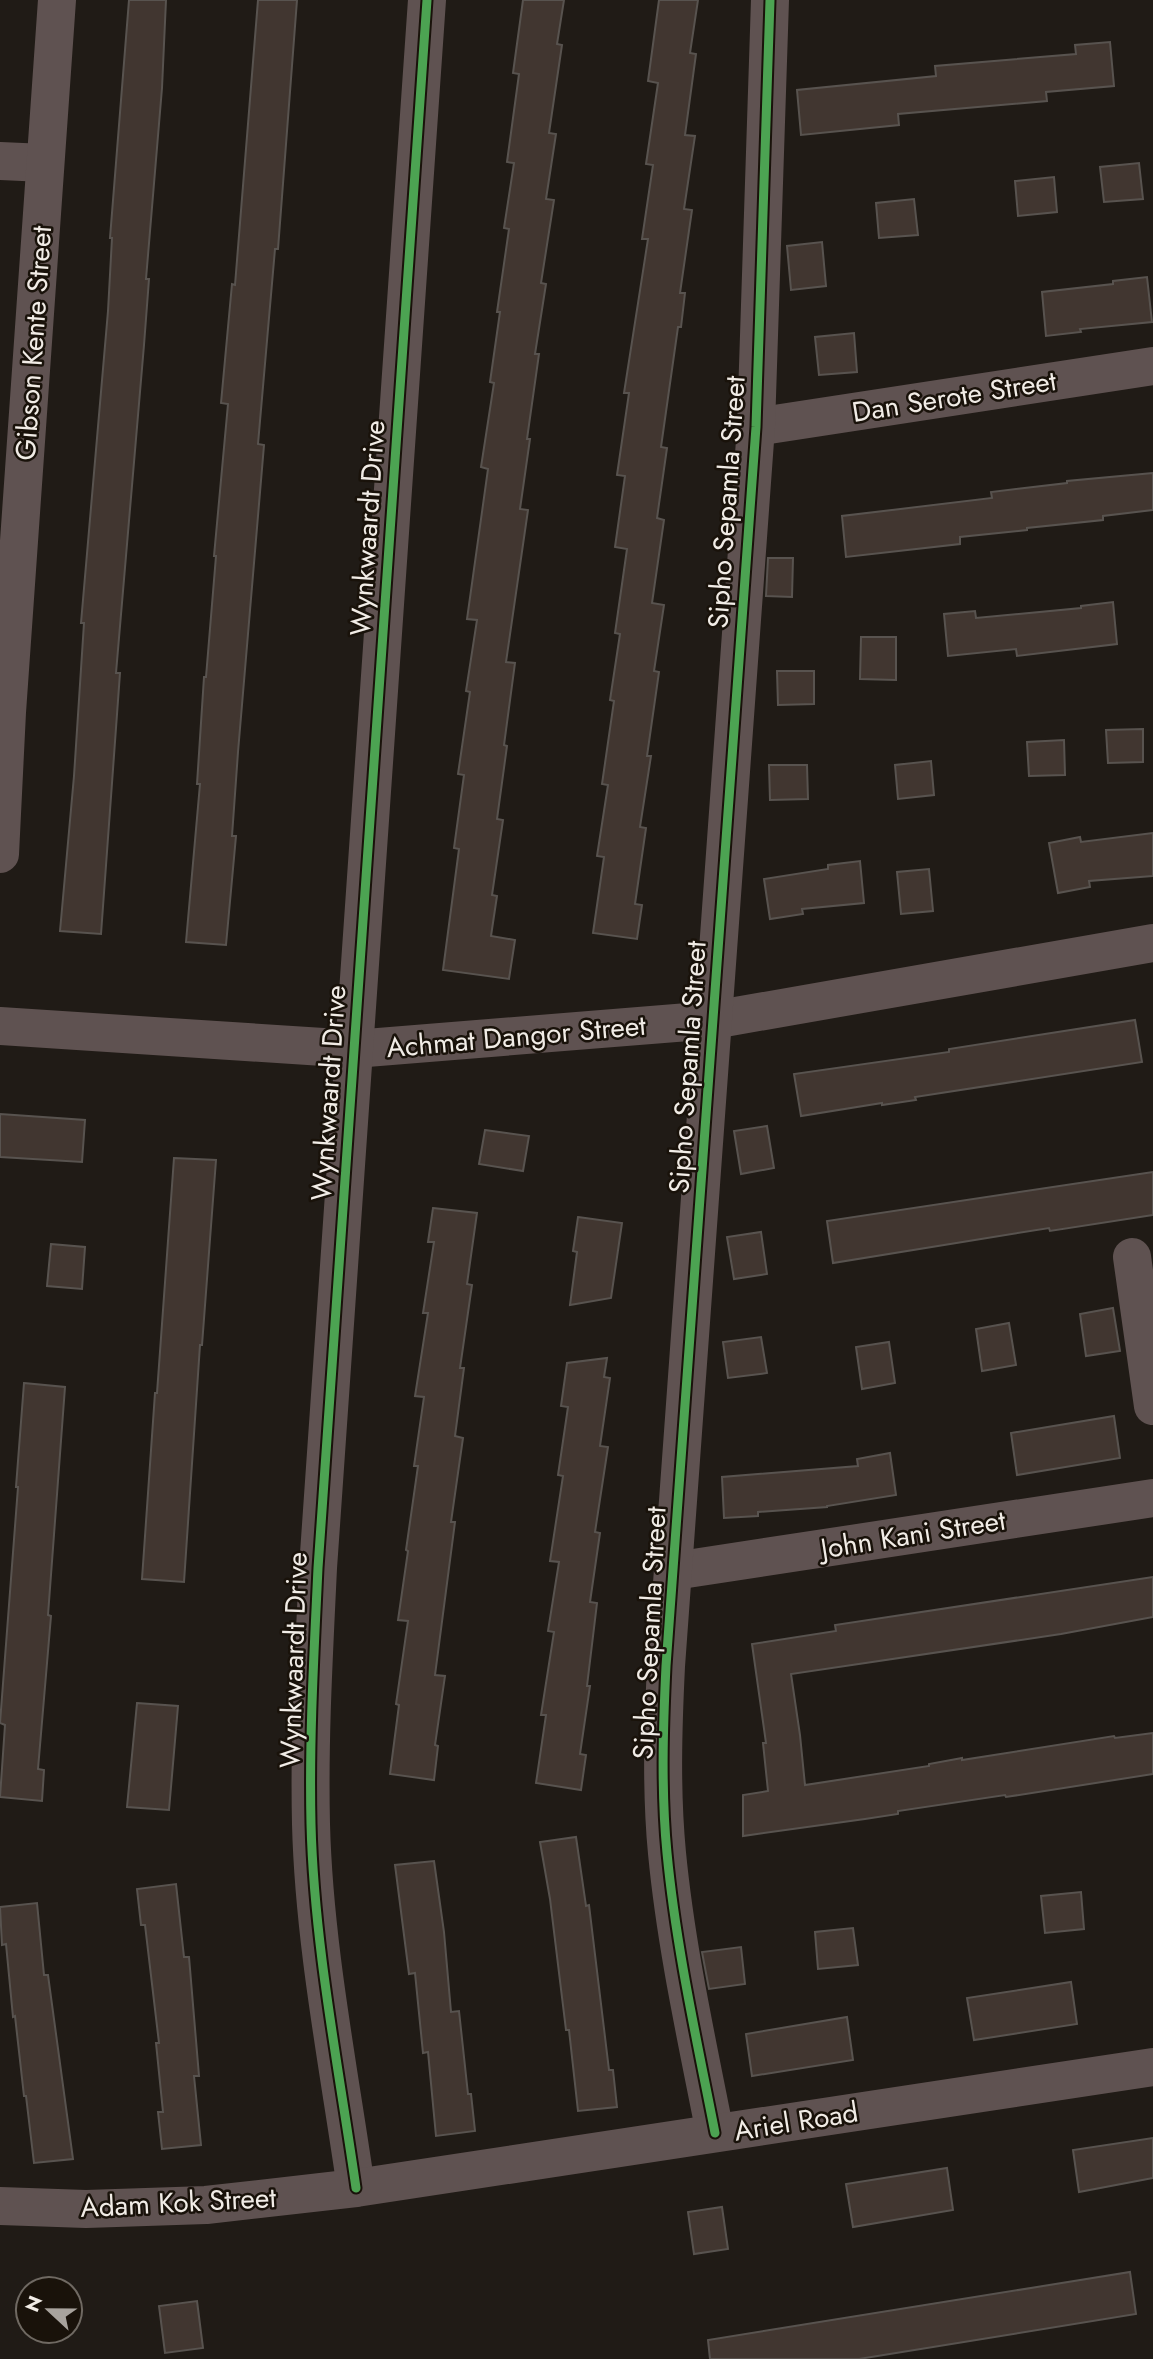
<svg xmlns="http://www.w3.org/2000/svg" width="1153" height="2359" font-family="Jost,sans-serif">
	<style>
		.building { fill: #413630; stroke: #58534f; stroke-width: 2 }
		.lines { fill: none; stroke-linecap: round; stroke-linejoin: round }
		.minor { stroke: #5f5251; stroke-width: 38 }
		.cycleway-casing { stroke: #19120a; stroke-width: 13 }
		.cycleway { stroke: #4ca352; stroke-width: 9 }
		.labels { text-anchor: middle; stroke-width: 5; stroke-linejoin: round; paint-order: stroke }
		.street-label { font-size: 28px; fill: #f1ece6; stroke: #19120a }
	</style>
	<rect width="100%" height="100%" fill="#201b16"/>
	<!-- building -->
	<g class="building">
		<polygon points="129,0 166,0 162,88 146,279 149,279 144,345 116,673 120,673 101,934 60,931 74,776 84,623 81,623 108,311 112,238 110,238"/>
		<polygon points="258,0 297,0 278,249 275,249 258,444 264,445 238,752 232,836 236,836 226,945 186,942 200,784 197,784 204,677 206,677 216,556 214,556 228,404 221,403 232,284 235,285"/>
		<polygon points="523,0 564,0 557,44 562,45 549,133 556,134 546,199 554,200 541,283 546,284 535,354 539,354 527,439 530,439 520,509 528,510 506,662 515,663 504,745 507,746 497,819 503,820 492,895 497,896 491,936 515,940 509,979 443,970 459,849 454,848 464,775 458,774 470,692 466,691 477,620 467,619 488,469 481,467 494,383 490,382 500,312 497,312 509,229 504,228 514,163 507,162 519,74 513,73"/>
		<polygon points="659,0 698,0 690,53 696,54 685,135 695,136 684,209 692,210 680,293 685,293 681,327 678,327 661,447 667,448 657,518 664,520 652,603 664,605 654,671 659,672 647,756 651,756 640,827 646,828 635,904 642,905 637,939 593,933 604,857 597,856 608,785 602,784 614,701 610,700 620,634 615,633 627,549 615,547 625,476 617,475 629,393 624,393 648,239 642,239 653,165 646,164 658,83 648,81"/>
		<polygon points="1110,42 1114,86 1046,92 1047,101 898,114 899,125 801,135 797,90 936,76 935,66 1076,54 1075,45"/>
		<polygon points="1139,163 1143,199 1104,202 1100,167"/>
		<polygon points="1054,177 1057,212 1018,216 1015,181"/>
		<polygon points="914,199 918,235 879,238 876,203"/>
		<polygon points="822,242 826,286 791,290 787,246"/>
		<polygon points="1147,277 1152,322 1080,329 1081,332 1046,336 1042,292 1113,284 1113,281"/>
		<polygon points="854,333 857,372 819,375 815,337"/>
		<polygon points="1153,473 1153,510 1103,516 1103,520 1027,528 1027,530 960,537 960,544 846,557 842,516 992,498 991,492 1067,483 1067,481"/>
		<polygon points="768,558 793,558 792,597 766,596"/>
		<polygon points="1113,602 1117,644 1017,656 1016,649 948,656 944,614 975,611 976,618 1081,608 1081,606"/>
		<polygon points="861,637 896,637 896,680 860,679"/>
		<polygon points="777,671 814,671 814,704 778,705"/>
		<polygon points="1143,729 1143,762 1108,763 1106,730"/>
		<polygon points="1064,740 1065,775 1029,776 1027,742"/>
		<polygon points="931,761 934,795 898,799 895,765"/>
		<polygon points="769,765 807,765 808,799 770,800"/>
		<polygon points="1153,833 1153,876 1089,881 1090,887 1058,893 1049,843 1080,837 1081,842"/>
		<polygon points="860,861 864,903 802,909 803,914 770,919 764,879 828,869 828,865"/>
		<polygon points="929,869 933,911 901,914 897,872"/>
		<polygon points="1135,1020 1142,1062 915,1097 916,1100 882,1105 882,1103 801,1116 794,1074 949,1052 949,1049"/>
		<polygon points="0,1114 85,1120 82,1162 0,1157"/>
		<polygon points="767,1126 774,1168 741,1174 734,1131"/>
		<polygon points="485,1130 529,1136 523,1171 479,1164"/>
		<polygon points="174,1158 216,1160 202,1345 200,1345 184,1582 142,1579 155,1393 157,1393"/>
		<polygon points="1153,1172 1153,1215 1050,1231 1049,1228 833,1263 827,1221"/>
		<polygon points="433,1208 477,1213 467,1284 472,1285 460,1368 464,1368 455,1436 463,1438 451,1522 455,1522 435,1675 445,1676 435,1745 438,1746 434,1780 390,1774 399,1705 396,1704 408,1621 398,1620 408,1551 406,1550 418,1466 414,1466 424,1397 415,1396 428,1313 423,1313 434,1242 428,1242"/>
		<polygon points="578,1217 622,1223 611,1298 570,1305 577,1252 573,1251"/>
		<polygon points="761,1232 767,1274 734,1279 727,1237"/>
		<polygon points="51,1244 85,1247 82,1289 47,1286"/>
		<polygon points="1113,1308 1120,1351 1086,1356 1080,1314"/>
		<polygon points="1009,1323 1016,1365 982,1371 976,1329"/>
		<polygon points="761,1337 767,1373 728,1378 723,1342"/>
		<polygon points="889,1342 895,1383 862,1389 856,1347"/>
		<polygon points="607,1358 604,1377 610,1378 600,1446 608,1447 595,1532 600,1533 590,1602 597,1603 587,1686 590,1686 580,1754 586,1755 581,1790 536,1783 546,1715 541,1715 554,1632 548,1631 559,1562 550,1561 563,1476 558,1475 568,1407 561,1406 567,1363"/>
		<polygon points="24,1383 65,1387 48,1615 51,1616 38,1769 44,1770 42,1801 0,1797 5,1725 0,1723 18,1487 16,1487"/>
		<polygon points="1114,1416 1120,1458 1017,1475 1011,1433"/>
		<polygon points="890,1453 896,1495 827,1506 827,1507 758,1512 758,1516 724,1518 722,1477 858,1466 857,1459"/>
		<polygon points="1153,1577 1153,1617 1061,1634 791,1674 800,1735 805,1785 929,1766 929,1764 962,1758 962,1760 1114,1736 1115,1738 1153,1733 1153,1774 1006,1797 1005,1795 898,1811 898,1814 865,1819 743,1836 743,1795 768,1791 763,1743 766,1743 752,1644 836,1631 835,1625"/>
		<polygon points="137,1703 178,1706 169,1810 127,1807"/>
		<polygon points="576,1837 586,1906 589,1905 609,2070 613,2070 617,2107 578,2111 569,2030 566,2030 550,1899 540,1842"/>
		<polygon points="434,1861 444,1932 451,2012 459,2011 468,2094 471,2094 475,2131 436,2136 428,2052 423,2053 415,1973 409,1974 395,1865"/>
		<polygon points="176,1884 184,1957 189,1957 199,2076 194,2076 201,2145 162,2149 158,2112 163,2112 156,2043 159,2043 145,1925 141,1925 137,1889"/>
		<polygon points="1081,1892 1084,1929 1045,1933 1041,1896"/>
		<polygon points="37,1903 44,1975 48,1975 73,2159 34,2163 26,2096 24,2096 15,2016 13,2017 6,1944 2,1945 0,1907"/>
		<polygon points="853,1928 858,1965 818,1969 815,1932"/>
		<polygon points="741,1947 745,1984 709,1989 702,1952"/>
		<polygon points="1071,1982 1077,2024 974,2040 967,1998"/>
		<polygon points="847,2017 853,2060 752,2076 746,2034"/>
		<polygon points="1153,2138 1153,2178 1079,2192 1073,2150"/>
		<polygon points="947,2168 953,2210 853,2227 846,2184"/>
		<polygon points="722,2207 728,2249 694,2254 688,2212"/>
		<polygon points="1130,2272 1136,2314 859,2359 710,2359 708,2340"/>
		<polygon points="197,2301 203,2348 165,2353 159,2306"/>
	</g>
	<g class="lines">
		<!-- minor -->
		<g class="minor">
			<polyline points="0,161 45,163"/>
			<polyline points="756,427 1153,366"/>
			<polyline points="0,854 7,712 57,0"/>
			<polyline points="0,1026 354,1049 713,1020 1153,943"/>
			<polyline points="1132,1257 1153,1406"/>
			<polyline points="674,1571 1153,1498"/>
			<path d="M715,2133C697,2041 676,1947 667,1853C661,1791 663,1728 666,1666L756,427L770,0"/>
			<path d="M356,2188C339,2069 314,1944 311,1824C309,1739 314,1653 318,1568L427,0"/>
			<polyline points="0,2206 86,2209 206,2205 356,2188 1153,2067"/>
		</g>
		<!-- cycleway casing -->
		<g class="cycleway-casing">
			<g id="cycleway">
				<path d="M715,2133C697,2041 676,1947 667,1853C661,1791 663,1728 666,1666L756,427L770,0"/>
				<path d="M356,2188C339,2069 314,1944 311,1824C309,1739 314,1653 318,1568L427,0"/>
			</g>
		</g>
		<!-- cycleway -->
		<use href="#cycleway" class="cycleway"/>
	</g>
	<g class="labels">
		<!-- street labels -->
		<g class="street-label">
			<text transform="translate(33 343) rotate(-86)" y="10">Gibson Kente Street</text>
			<text transform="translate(954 396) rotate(-9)" y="10">Dan Serote Street</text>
			<text transform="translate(726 502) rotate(-86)" y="10">Sipho Sepamla Street</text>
			<text transform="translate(367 528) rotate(-86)" y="10">Wynkwaardt Drive</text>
			<text transform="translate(516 1036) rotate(-5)" y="10">Achmat Dangor Street</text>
			<text transform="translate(687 1067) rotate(-86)" y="10">Sipho Sepamla Street</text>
			<text transform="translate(328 1093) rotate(-86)" y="10">Wynkwaardt Drive</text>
			<text transform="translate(913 1534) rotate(-9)" y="10">John Kani Street</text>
			<text transform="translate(649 1633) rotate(-87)" y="10">Sipho Sepamla Street</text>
			<text transform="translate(293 1660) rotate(-88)" y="10">Wynkwaardt Drive</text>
			<text transform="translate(796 2121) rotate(-9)" y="10">Ariel Road</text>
			<text transform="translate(178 2202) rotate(-3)" y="10">Adam Kok Street</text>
		</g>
	</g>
	<!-- north arrow -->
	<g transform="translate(49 2310) rotate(292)"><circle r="33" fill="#19120a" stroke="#6f6962" stroke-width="2"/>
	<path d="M0-5L12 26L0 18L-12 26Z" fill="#a8a39d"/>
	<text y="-10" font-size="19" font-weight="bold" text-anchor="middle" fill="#f1ece6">N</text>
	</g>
</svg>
